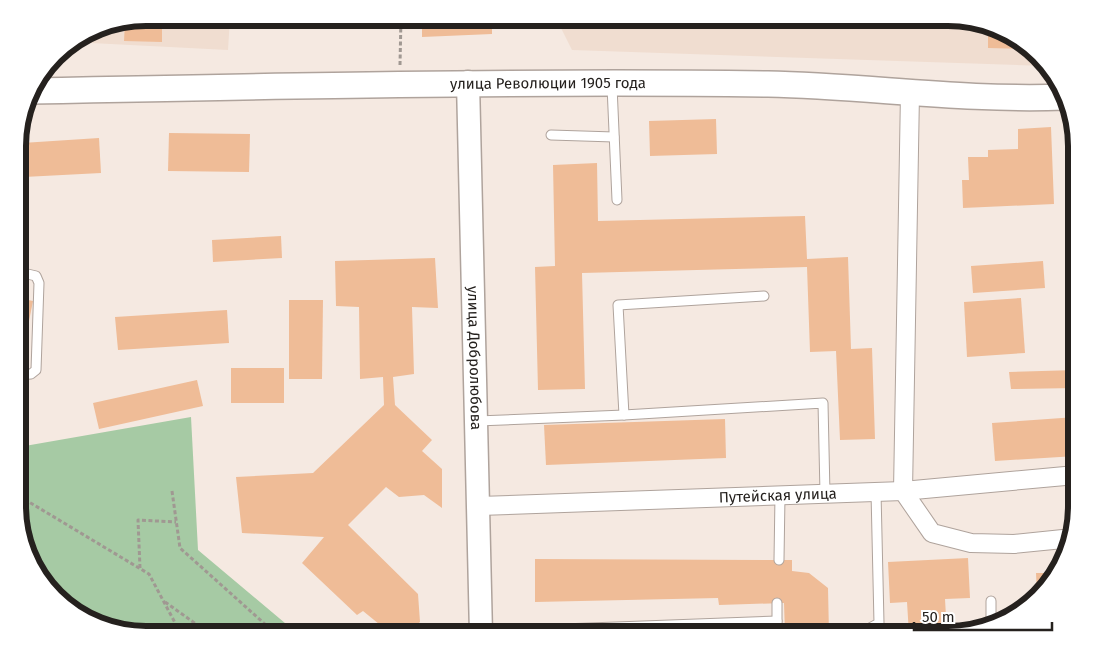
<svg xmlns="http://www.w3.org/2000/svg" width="1094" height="652" font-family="'Fira Sans',sans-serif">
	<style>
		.built { fill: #f0ddd0 }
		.green { fill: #a6caa4 }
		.building { fill: #efbc97 }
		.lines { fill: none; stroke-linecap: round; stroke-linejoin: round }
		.service-casing { stroke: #afa39c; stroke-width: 11 }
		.minor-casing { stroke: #afa39c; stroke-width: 20 }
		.tertiary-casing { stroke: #afa39c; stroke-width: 25 }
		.secondary-casing { stroke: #afa39c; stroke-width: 28 }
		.path { stroke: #a09892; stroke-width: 3; stroke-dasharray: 4 2.5; stroke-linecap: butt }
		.service { stroke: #fff; stroke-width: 9 }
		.minor { stroke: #fff; stroke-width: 18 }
		.tertiary { stroke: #fff; stroke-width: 22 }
		.secondary { stroke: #fff; stroke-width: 25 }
		.labels { text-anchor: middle; stroke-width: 4; stroke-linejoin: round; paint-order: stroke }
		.street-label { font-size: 15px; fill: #25211e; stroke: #fff }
		.rim { fill: none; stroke: #25211e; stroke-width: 6 }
	</style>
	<rect width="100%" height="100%" fill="#f5e9e1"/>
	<!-- built -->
	<g class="built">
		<polygon points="146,18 230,18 228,50 91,43 91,31 97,27"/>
		<polygon points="556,18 948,18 1012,35 1044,66 572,50"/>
	</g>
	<!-- green -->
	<polygon class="green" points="191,417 198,550 298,634 146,634 82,617 39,577 19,522 19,447"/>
	<!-- building -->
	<g class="building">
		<polygon points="146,18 162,18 162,42 124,41 125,22"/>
		<polygon points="422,18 492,18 492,34 422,37"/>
		<polygon points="988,28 1012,35 1027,49 988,48"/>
		<polygon points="716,119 717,154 650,156 649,121"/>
		<polygon points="1051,127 1054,204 963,208 962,180 969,180 968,157 988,157 988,150 1018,149 1018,129"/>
		<polygon points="169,133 250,134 249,172 168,171"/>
		<polygon points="99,138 101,173 24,177 22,143"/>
		<polygon points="597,163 598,221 805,216 807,259 848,257 851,349 872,348 875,439 840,440 836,351 810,352 807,267 582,273 585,389 538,390 535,267 555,266 553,165"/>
		<polygon points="281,236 282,258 213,262 212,240"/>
		<polygon points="435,258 438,308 412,307 414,374 393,377 395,405 432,440 422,451 442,469 442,508 424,495 399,497 386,487 348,525 418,594 420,622 411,630 390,633 363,611 357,615 302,563 324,537 242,533 236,477 313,473 384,405 383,377 360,379 359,307 336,306 335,261"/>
		<polygon points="1043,261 1045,288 973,293 971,266"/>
		<polygon points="19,298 33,301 22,356 19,355"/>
		<polygon points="1021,298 1025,353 967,357 964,302"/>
		<polygon points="289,300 323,300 322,379 289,379"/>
		<polygon points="227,310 229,343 118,350 115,317"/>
		<rect x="231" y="368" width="53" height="35"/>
		<polygon points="1076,370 1076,388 1011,389 1009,372"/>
		<polygon points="197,380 203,406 99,429 93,403"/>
		<polygon points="1076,417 1076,456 995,461 992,423"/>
		<polygon points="725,419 726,458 546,465 544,425"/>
		<polygon points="968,558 970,598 945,599 947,634 909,634 907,602 890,603 888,562"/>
		<polygon points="535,559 792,560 792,571 809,573 828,588 829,634 785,634 784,603 719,605 718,598 535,602"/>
		<polygon points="1036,573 1057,573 1037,593"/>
	</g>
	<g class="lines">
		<!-- service casing -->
		<g class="service-casing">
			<g id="service">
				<polyline points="612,86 617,200"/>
				<polyline points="551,135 614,137"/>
				<polyline points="19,272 36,276 39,283 36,370 31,374 19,375"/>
				<polyline points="624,415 823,403 825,494"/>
				<polyline points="477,421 624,415 618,305 764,296"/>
				<polyline points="779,560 780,496"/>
				<polyline points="991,601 991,624"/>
				<polyline points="482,632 777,621"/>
				<polyline points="777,634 777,603"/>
				<polyline points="859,634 879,623 876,492"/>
			</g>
		</g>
		<!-- minor casing -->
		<g class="minor-casing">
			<g id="minor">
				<polyline points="910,93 903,491 932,533 971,543 1014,544 1063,539 1068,541"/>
				<path id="s1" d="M479,506L903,491L1076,475"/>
			</g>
		</g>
		<!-- tertiary casing -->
		<g class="tertiary-casing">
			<g id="tertiary">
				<path id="s2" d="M468,82L481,634"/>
			</g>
		</g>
		<!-- secondary casing -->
		<g class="secondary-casing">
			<g id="secondary">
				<path id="s3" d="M30,91C276,86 522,81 768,84C866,86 965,101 1064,97"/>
			</g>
		</g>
		<!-- path -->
		<g class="path">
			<polyline points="400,65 401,18"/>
			<polyline points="172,491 180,548 276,634"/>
			<polyline points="19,496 149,574 181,634"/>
			<polyline points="140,568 138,520 176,522"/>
			<polyline points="165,602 210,634"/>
		</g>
		<!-- service -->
		<use href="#service" class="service"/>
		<!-- minor -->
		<use href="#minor" class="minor"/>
		<!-- tertiary -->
		<use href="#tertiary" class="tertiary"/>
		<!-- secondary -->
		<use href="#secondary" class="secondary"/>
	</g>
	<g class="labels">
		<!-- street labels -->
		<g class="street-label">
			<text dy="5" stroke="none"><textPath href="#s3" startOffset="518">улица Революции 1905 года</textPath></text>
			<text dy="5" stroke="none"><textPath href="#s2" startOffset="276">улица Добролюбова</textPath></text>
			<text dy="5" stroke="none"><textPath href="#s1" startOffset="299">Путейская улица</textPath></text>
		</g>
	</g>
	<!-- crop -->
	<path d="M0 0H1094V652H0ZM146 26H948A120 120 0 0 1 1068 146V506A120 120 0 0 1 948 626H146A120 120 0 0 1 26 506V146A120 120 0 0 1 146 26Z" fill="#fff" fill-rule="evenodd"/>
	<path class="rim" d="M146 26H948A120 120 0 0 1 1068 146V506A120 120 0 0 1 948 626H146A120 120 0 0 1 26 506V146A120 120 0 0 1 146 26Z"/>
	<!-- scale -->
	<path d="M914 622v8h138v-8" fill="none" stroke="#25211e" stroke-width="2.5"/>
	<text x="922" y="622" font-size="15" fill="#25211e" stroke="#ffffff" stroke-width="4" paint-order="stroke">50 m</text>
</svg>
